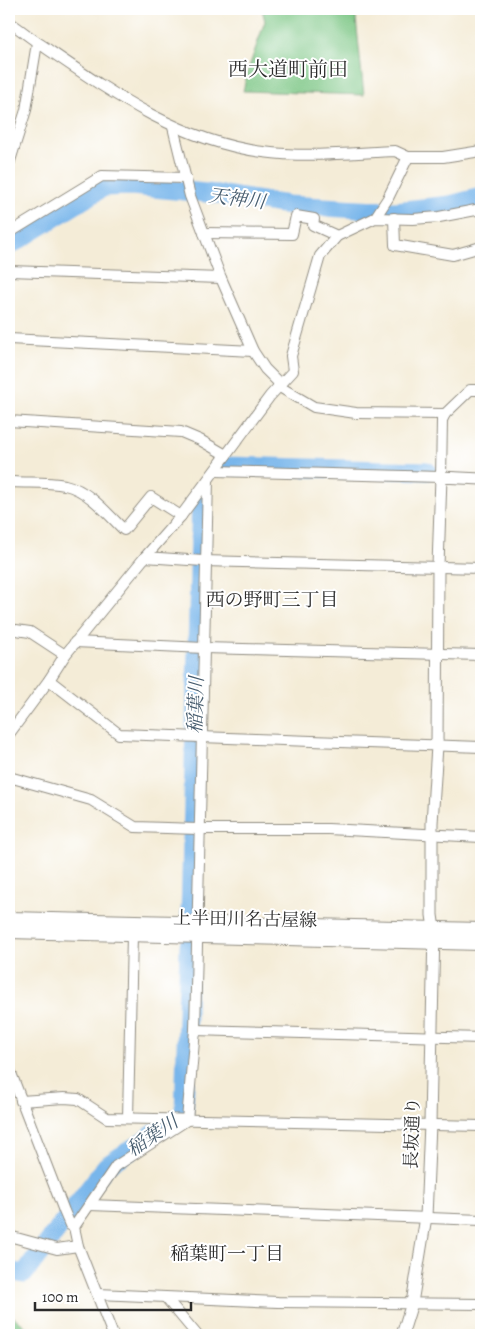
<svg xmlns="http://www.w3.org/2000/svg" width="490" height="1344" font-family="Alegreya,'Noto Serif JP',serif">
	<style>
		.green { fill: #7bc684; stroke: #537858 }
		.lines { fill: none; stroke-linecap: round; stroke-linejoin: round }
		.river { stroke: #78b6eb; stroke-width: 19 }
		.minor-casing { stroke: #908c81; stroke-width: 12 }
		.tertiary-casing { stroke: #908c81; stroke-width: 13 }
		.secondary-casing { stroke: #908c81; stroke-width: 16 }
		.minor { stroke: #fff; stroke-width: 10 }
		.tertiary { stroke: #fff; stroke-width: 11 }
		.secondary { stroke: #fff; stroke-width: 14 }
		.labels { text-anchor: middle; stroke-width: 4; stroke-linejoin: round; paint-order: stroke }
		.street-label { font-size: 18px; fill: #2b2b2b; stroke: #fff }
		.water-label { font-size: 19px; font-style: italic; fill: #465c6e; stroke: #fff }
		.neighbourhood-label { font-size: 19px; fill: #2b2b2b; stroke: #fff }
		.quarter-label { font-size: 20px; fill: #2b2b2b; stroke: #fff }
	</style>
	<rect width="100%" height="100%" fill="#fff"/>
	<filter id="ink" filterUnits="userSpaceOnUse"><feTurbulence type="fractalNoise" baseFrequency=".02" numOctaves="2"/><feDisplacementMap in="SourceGraphic" scale="10" xChannelSelector="R" yChannelSelector="G"/><feConvolveMatrix kernelMatrix="1 2 1 2 8 2 1 2 1" color-interpolation-filters="sRGB"/></filter>
	<filter id="wash" filterUnits="userSpaceOnUse"><feTurbulence type="fractalNoise" baseFrequency=".0096" numOctaves="4" result="noise"/><feDisplacementMap in="SourceGraphic" scale="20" xChannelSelector="R" yChannelSelector="G"/><feGaussianBlur stdDeviation="1.12" result="paint"/><feColorMatrix in="noise" values="0 0 0 0 0 0 0 0 0 0 0 0 0 0 0 0 0 1.4 0 .05"/><feComposite in="paint" operator="in"/></filter>
	<g filter="url(#wash)">
		<rect width="100%" height="100%" fill="#f4ecd7"/>
		<!-- green -->
		<g class="green">
			<polygon points="262,9 355,9 364,95 243,91 248,70 265,21"/>
			<polygon points="9,1313 36,1335 9,1335"/>
		</g>
		<g class="lines">
			<!-- river -->
			<g class="river">
				<polyline points="9,246 104,187 131,186 217,194 288,205 395,211 450,205 481,197"/>
				<polyline points="225,466 427,471"/>
				<polyline points="190,914 201,495"/>
				<polyline points="9,1271 24,1274 106,1166 184,1114 189,945"/>
			</g>
		</g>
	</g>
	<g filter="url(#ink)">
		<g class="lines">
			<!-- minor casing -->
			<g class="minor-casing">
				<g id="minor">
					<path d="M9,22C20,29 29,37 40,44C109,91 178,141 263,152C306,158 351,153 395,151L408,157H443L481,151"/>
					<polyline points="173,127 190,196 221,278 253,351 265,369 280,384"/>
					<polyline points="9,164 26,110 37,43"/>
					<polyline points="375,218 388,198 408,157"/>
					<polyline points="394,218 395,245 453,255 481,247"/>
					<polyline points="9,233 102,176 186,178"/>
					<polyline points="204,233 292,234 296,216 314,219 313,225 337,236"/>
					<polyline points="9,271 221,278"/>
					<polyline points="9,339 253,351"/>
					<polyline points="278,386 314,407 356,413 445,414"/>
					<polyline points="9,421 181,432 200,440 226,455"/>
					<polyline points="215,471 441,477 442,420 445,414 470,390 481,390"/>
					<path d="M9,483L13,482C30,483 48,482 65,485C88,490 107,513 124,530L151,497L181,516"/>
					<polyline points="145,557 203,561 481,568"/>
					<polyline points="9,629 30,632 65,655"/>
					<polyline points="75,642 204,648 481,655"/>
					<polyline points="49,680 119,734 481,747"/>
					<polyline points="9,734 49,680 65,655 145,557 181,516 270,396 293,371 291,356 320,256 337,236 375,218 413,219 439,217 481,209"/>
					<polyline points="9,777 91,800 135,827 198,829 328,829 481,837"/>
					<polyline points="195,1030 481,1038"/>
					<polyline points="9,1068 64,1211 70,1225 74,1227 78,1246 113,1335"/>
					<polyline points="21,1101 64,1098 78,1099 107,1118 481,1126"/>
					<polyline points="128,1118 132,935"/>
					<polyline points="187,1120 195,1030 208,480"/>
					<polyline points="90,1205 481,1220"/>
					<polyline points="74,1227 116,1166 187,1120"/>
					<polyline points="9,1236 57,1249 78,1246"/>
					<polyline points="98,1294 278,1302 481,1304"/>
					<polyline points="166,1298 197,1335"/>
				</g>
			</g>
			<!-- tertiary casing -->
			<g class="tertiary-casing">
				<polyline id="tertiary" points="402,1335 412,1303 426,1217 430,1124 434,929 432,915 432,823 437,746 438,566 441,477 481,479"/>
			</g>
			<!-- secondary casing -->
			<g class="secondary-casing">
				<g id="secondary">
					<polyline points="9,919 481,930"/>
					<polyline points="9,931 481,943"/>
				</g>
			</g>
			<!-- minor -->
			<use href="#minor" class="minor"/>
			<!-- tertiary -->
			<use href="#tertiary" class="tertiary"/>
			<!-- secondary -->
			<use href="#secondary" class="secondary"/>
		</g>
	</g>
	<g class="labels">
		<!-- street labels -->
		<g class="street-label">
			<text transform="translate(245 919) rotate(1)" y="6">上半田川名古屋線</text>
			<text transform="translate(412 1133) rotate(-88)" y="6">長坂通り</text>
		</g>
		<!-- water labels -->
		<g class="water-label">
			<text transform="translate(237 198) rotate(7)" y="7">天神川</text>
			<text transform="translate(195 705) rotate(-88)" y="7">稲葉川</text>
			<text transform="translate(152 1135) rotate(-34)" y="7">稲葉川</text>
		</g>
		<!-- neighbourhood labels -->
		<g class="neighbourhood-label">
			<text x="272" y="606">西の野町三丁目</text>
			<text x="227" y="1260">稲葉町一丁目</text>
		</g>
		<!-- quarter labels -->
		<g class="quarter-label">
			<text x="288" y="76">西大道町前田</text>
		</g>
	</g>
	<!-- margin -->
	<rect width="490" height="1344" fill="none" stroke="#fff" stroke-width="30"/>
	<!-- scale -->
	<path d="M35 1302v8h156v-8" fill="none" stroke="#2b2b2b" stroke-width="2.5"/>
	<text x="42" y="1302" font-size="15" fill="#2b2b2b" stroke="#ffffff" stroke-width="4" paint-order="stroke">100 m</text>
</svg>
